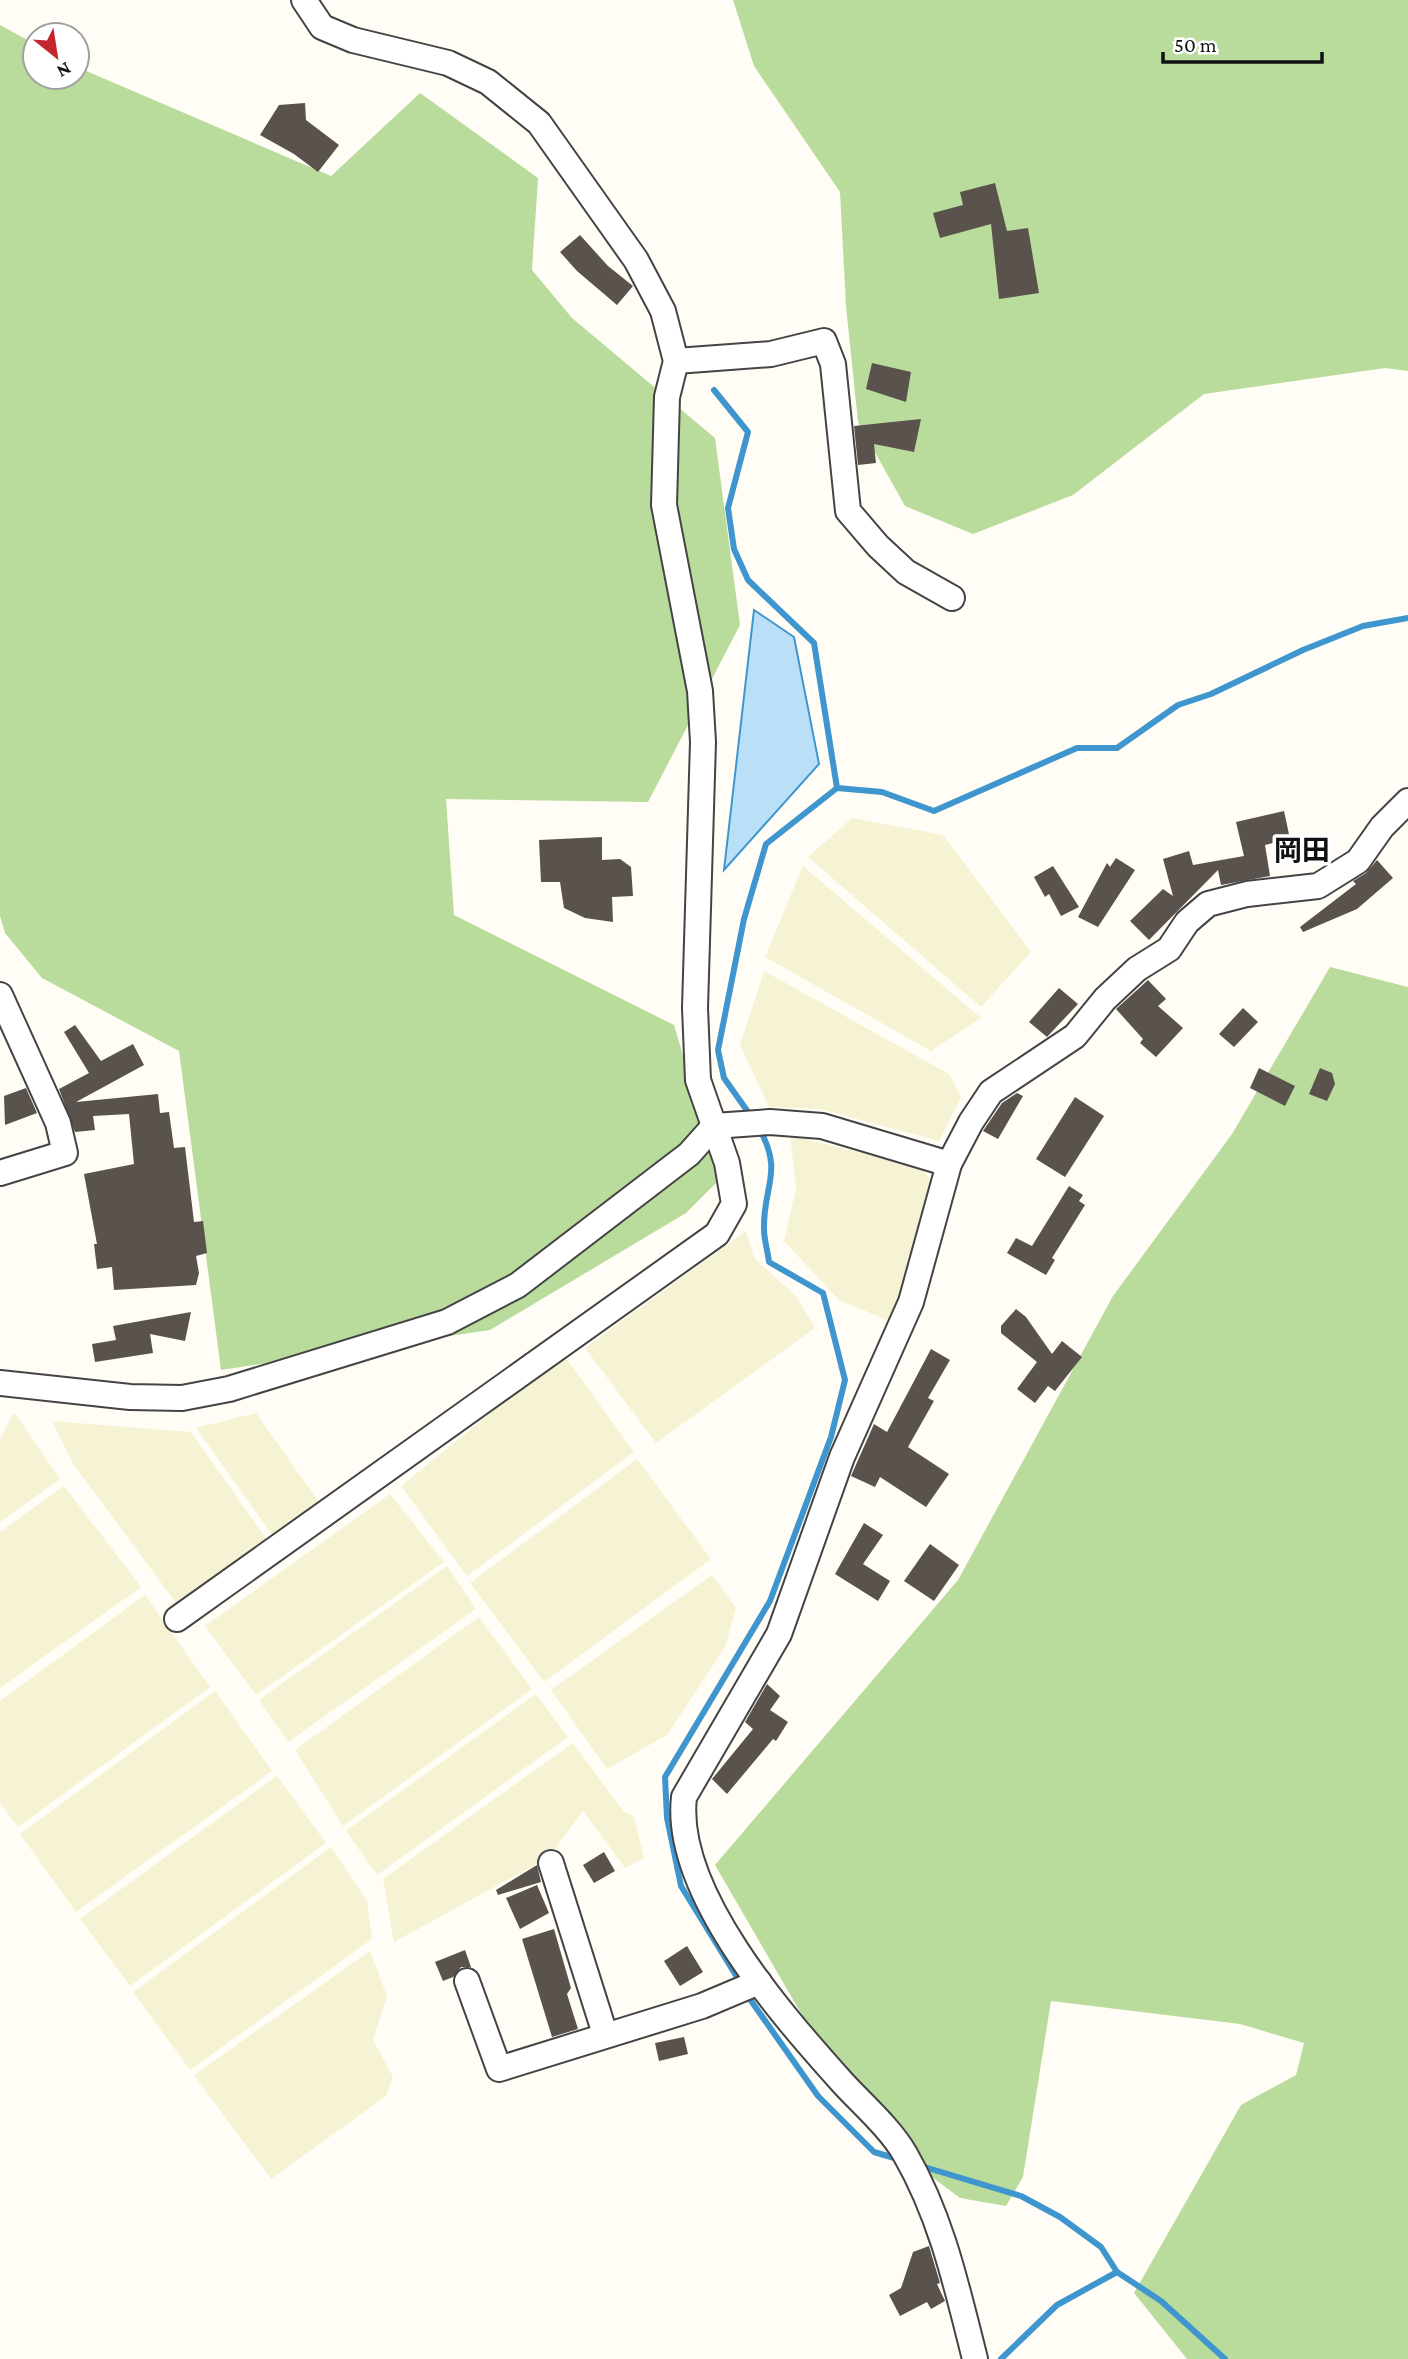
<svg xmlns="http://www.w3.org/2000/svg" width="1408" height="2359" font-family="'Crimson Pro','Noto Sans JP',serif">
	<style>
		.farmland { fill: #f6f3d4 }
		.forest { fill: #b9dc9c }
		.water { fill: #b9e0f7; stroke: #3f96cf; stroke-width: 2 }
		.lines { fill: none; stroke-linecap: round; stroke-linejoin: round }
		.stream { stroke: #3f96cf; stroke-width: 6 }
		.building { fill: #5a524d }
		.minor-casing { stroke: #444; stroke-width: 28 }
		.minor { stroke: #fff; stroke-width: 24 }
		.labels { text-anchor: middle; stroke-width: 7; stroke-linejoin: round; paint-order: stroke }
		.quarter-label { font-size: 28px; font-weight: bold; fill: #111; stroke: #fff }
	</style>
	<rect width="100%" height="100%" fill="#fffdf5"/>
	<!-- farmland -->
	<g class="farmland">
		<polygon points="852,818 943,835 1031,952 981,1007 808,857"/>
		<polygon points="803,866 981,1018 931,1051 765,957"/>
		<polygon points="764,971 949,1074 961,1097 939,1141 820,1109 769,1107 740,1045"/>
		<polygon points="790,1135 921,1168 931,1181 892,1322 839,1300 784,1241 796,1189"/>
		<polygon points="746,1231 754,1258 796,1296 815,1328 656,1443 585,1348"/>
		<polygon points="563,1354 634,1452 467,1576 401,1486"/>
		<polygon points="14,1412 60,1479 0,1522 0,1439"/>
		<polygon points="256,1413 321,1505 275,1539 196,1428"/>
		<polygon points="52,1421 191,1432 270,1544 179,1607 74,1465"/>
		<polygon points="637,1459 711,1559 544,1682 470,1583"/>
		<polygon points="64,1486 141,1587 0,1688 0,1532"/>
		<polygon points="390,1494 444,1562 256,1695 205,1626"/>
		<polygon points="447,1566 476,1609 288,1742 259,1700"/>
		<polygon points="712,1575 736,1608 725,1647 667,1735 607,1769 551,1690"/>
		<polygon points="145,1595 210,1687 18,1827 0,1803 0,1701"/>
		<polygon points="479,1617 532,1689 343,1826 295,1750"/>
		<polygon points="215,1691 272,1771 76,1912 20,1834"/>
		<polygon points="536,1694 568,1737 377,1875 346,1831"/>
		<polygon points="573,1743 624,1812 634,1816 644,1858 625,1868 583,1811 549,1857 394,1942 383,1879"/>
		<polygon points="277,1776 326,1843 130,1986 80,1919"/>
		<polygon points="331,1847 367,1901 372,1939 190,2070 133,1992"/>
		<polygon points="370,1951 387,1996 373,2040 393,2077 386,2096 271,2179 194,2075"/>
	</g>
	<!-- forest -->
	<g class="forest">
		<polygon points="733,0 1408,0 1408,371 1385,368 1204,394 1073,495 973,534 905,506 858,422 846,306 840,192 754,66"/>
		<polygon points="0,25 35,44 35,77 77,77 77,67 331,176 420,93 538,178 532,270 572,318 715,438 740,625 648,802 446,799 454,915 674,1025 720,1179 686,1213 490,1330 221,1370 179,1051 42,978 5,933 0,916"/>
		<polygon points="1330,967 1408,987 1408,2359 1187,2359 1134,2293 1241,2105 1296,2075 1304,2043 1240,2024 1051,2001 1023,2177 1006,2206 960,2198 868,2129 715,1865 958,1580 1113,1296 1232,1134"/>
	</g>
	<!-- water -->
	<polygon class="water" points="754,610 794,637 819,764 724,870"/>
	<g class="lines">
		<!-- stream -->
		<g class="stream">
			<polyline points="714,390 748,432 728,508 734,549 748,580 814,643 837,788"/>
			<polyline points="753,1119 724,1078 718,1050 744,919 766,844 837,788 882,792 934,811 1077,748 1117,748 1178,705 1211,694 1303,650 1363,626 1408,618"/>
			<path d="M740,1982L681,1886L667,1818L665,1777L770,1601L831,1437L845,1380L823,1293L769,1262C768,1252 764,1240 764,1229C763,1185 784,1173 759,1128"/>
			<polyline points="747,1995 818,2096 874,2152 901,2160"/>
			<polyline points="921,2166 1021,2196 1060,2217 1101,2247 1117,2272 1161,2301 1225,2359"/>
			<polyline points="1001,2359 1057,2305 1117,2272"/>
		</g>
	</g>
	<!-- building -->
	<g class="building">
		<polygon points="305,103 306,120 339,145 318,172 294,154 260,135 279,105"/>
		<polygon points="995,183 1007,231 1028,228 1039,293 999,299 991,224 940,238 933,213 963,205 960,192"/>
		<polygon points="580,235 608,266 633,286 617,305 577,271 560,252"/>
		<polygon points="872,363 911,372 906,402 866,389"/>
		<polygon points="921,419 914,452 874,444 876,463 858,465 854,426"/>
		<polygon points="1284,811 1290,839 1265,845 1270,876 1221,885 1218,870 1149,940 1130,921 1163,889 1173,896 1163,859 1189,851 1193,865 1244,856 1236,822"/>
		<polygon points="602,837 602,860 620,859 631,867 633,896 612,897 613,922 585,918 564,908 560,882 541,882 539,840"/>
		<polygon points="1116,858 1135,870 1098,927 1078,917 1107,863 1110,867"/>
		<polygon points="1377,860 1393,878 1357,909 1303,932 1300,927 1356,884 1353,881 1366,873"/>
		<polygon points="1053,866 1079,907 1061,916 1049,894 1045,897 1034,877"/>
		<polygon points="1148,980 1166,999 1158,1006 1183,1028 1156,1057 1140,1043 1143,1039 1116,1009"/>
		<polygon points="1059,988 1078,1004 1047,1037 1029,1022"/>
		<polygon points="1243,1008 1258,1022 1234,1047 1219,1034"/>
		<polygon points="75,1025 101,1061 133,1044 144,1065 76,1102 158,1094 160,1113 169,1112 174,1148 185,1147 194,1222 203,1221 207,1253 196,1256 199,1273 196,1285 114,1290 112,1267 97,1269 94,1244 97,1244 84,1174 134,1164 129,1114 93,1116 95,1130 75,1132 59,1089 89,1073 64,1032"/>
		<polygon points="1259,1068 1295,1086 1285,1106 1250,1088"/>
		<polygon points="1320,1068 1332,1073 1335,1084 1327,1101 1309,1094"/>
		<polygon points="26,1088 37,1113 5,1125 4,1096"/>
		<polygon points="1017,1093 1023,1096 998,1139 983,1131 1002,1103"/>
		<polygon points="1075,1097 1104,1116 1065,1177 1036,1159"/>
		<polygon points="1069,1186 1083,1195 1079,1201 1085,1205 1052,1258 1055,1260 1046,1275 1007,1253 1016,1238 1032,1246"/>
		<polygon points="1016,1309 1026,1317 1052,1354 1062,1341 1082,1357 1055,1391 1048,1386 1035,1403 1017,1389 1037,1362 1001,1333 1001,1326"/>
		<polygon points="191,1312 185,1341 150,1334 153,1353 95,1362 92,1344 116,1340 113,1326"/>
		<polygon points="931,1349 950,1360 928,1398 934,1401 908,1447 949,1474 926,1507 880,1477 875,1487 851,1476 874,1424 887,1432"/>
		<polygon points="864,1523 883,1535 863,1564 890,1581 878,1601 835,1574"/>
		<polygon points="930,1544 959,1565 934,1601 904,1581"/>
		<polygon points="767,1684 780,1696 770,1710 788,1722 776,1741 773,1739 727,1794 712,1779 753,1729 745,1722"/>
		<polygon points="604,1852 615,1871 594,1883 583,1865"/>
		<polygon points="537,1865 541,1882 498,1895 496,1890"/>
		<polygon points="537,1885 549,1913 520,1929 506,1898"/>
		<polygon points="554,1929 571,1988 567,1994 578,2029 552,2037 522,1939"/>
		<polygon points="687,1946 703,1972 680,1986 664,1961"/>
		<polygon points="465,1950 471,1967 461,1967 453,1977 443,1981 435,1962"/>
		<polygon points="684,2037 688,2054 659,2061 655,2043"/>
		<polygon points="929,2246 940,2283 937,2284 945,2301 931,2309 927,2302 900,2316 889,2295 901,2288 913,2252"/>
	</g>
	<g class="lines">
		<!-- minor casing -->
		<g class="minor-casing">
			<g id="minor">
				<polyline points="676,361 771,354 824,341 833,364 848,511 878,546 906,572 952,598"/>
				<polyline points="0,995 58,1123 65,1153 0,1173"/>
				<polyline points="0,1383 130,1397 182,1398 229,1389 447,1322 518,1285 689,1154 714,1126 770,1122 822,1126 949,1164"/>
				<polyline points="177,1619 717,1234 734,1204 727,1163 698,1080 695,1008 703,742 700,691 664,505 667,397 676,361 663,311 636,260 539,123 488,82 448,63 353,40 322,27 304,0"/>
				<polyline points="551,1863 605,2034"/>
				<polyline points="467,1981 499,2069 702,2006 759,1982"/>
				<path d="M975,2359C957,2288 942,2218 905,2154C890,2128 862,2104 842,2082C782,2015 673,1892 684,1797L779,1634L842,1457L911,1302L949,1164L971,1122L991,1092L1075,1036L1105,999L1137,969L1169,949L1187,922L1208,904L1247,894L1318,886L1358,861L1382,827L1408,801"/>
			</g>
		</g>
		<!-- minor -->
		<use href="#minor" class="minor"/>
	</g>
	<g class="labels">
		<!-- quarter labels -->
		<g class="quarter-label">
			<text x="1302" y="860">岡田</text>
		</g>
	</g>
	<!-- north arrow -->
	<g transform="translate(56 56) rotate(150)"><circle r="33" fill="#ffffff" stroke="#a0a0a0" stroke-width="2"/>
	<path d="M0-5L12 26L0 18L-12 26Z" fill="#c4262e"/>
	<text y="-10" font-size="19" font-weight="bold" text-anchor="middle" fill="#111111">N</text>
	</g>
	<!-- scale -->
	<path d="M1163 52v10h159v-10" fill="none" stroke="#111111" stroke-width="3.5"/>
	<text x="1174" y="52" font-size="21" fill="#111111" stroke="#ffffff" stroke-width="5" paint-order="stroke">50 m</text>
</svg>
